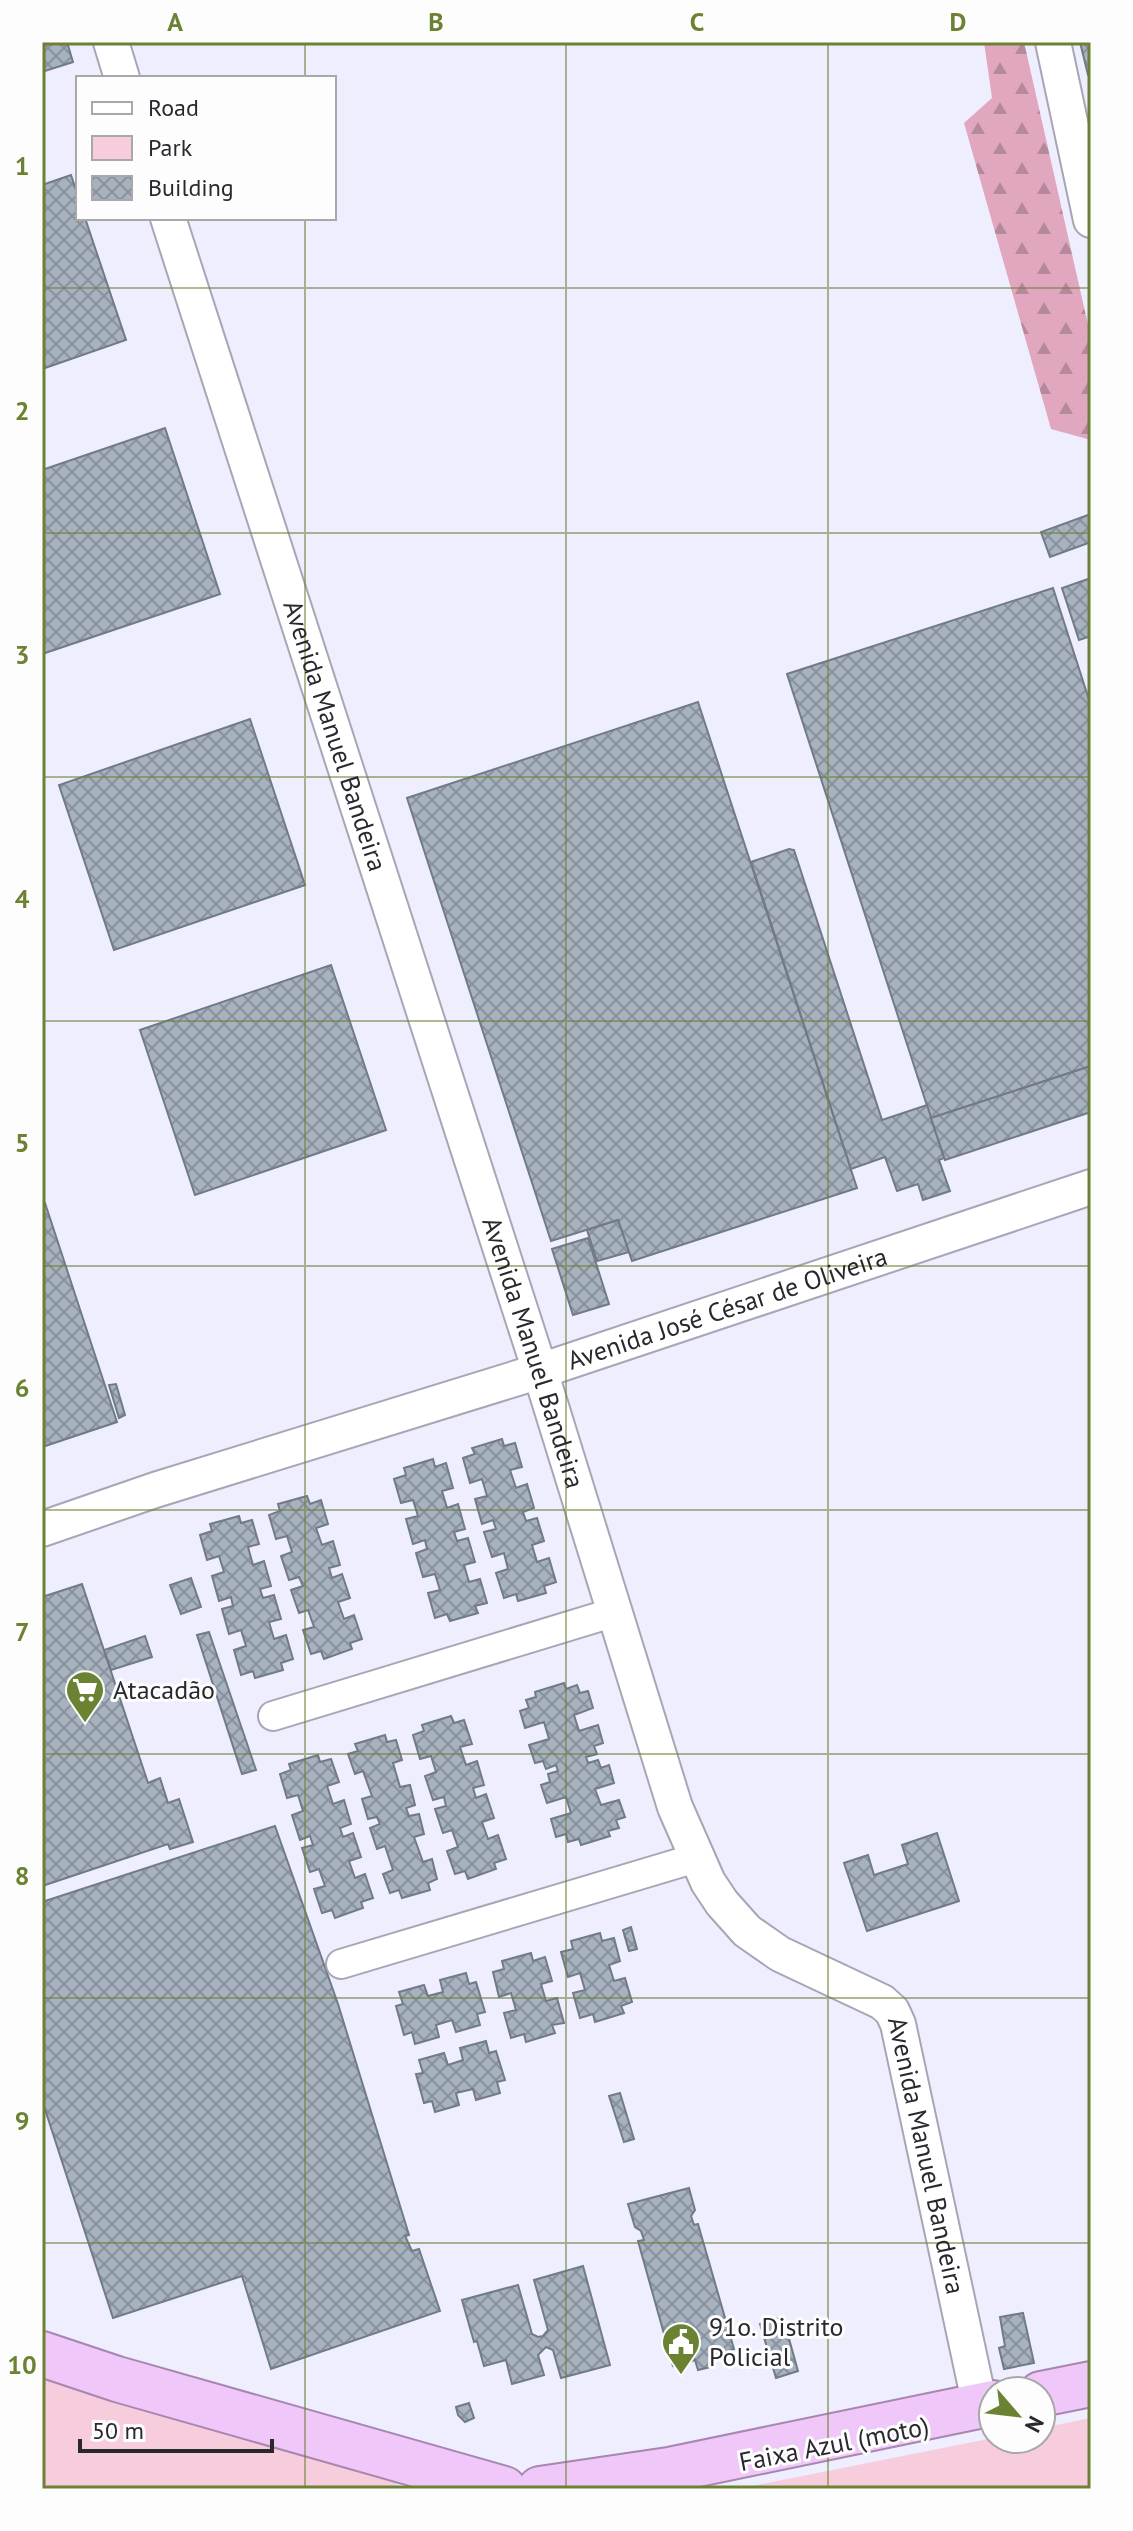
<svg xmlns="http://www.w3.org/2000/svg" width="1133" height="2531" font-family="'PT Sans',sans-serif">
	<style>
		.green { fill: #f7cdde }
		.forest { fill: url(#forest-firs) }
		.building { fill: url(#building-cross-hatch); stroke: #717b87; stroke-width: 2 }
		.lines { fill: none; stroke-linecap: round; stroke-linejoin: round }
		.minor-casing { stroke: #a6a6b5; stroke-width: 32 }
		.tertiary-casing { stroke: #a6a6b5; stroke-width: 38 }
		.trunk-casing { stroke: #a786b0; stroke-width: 48 }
		.minor { stroke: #fff; stroke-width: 28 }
		.tertiary { stroke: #fff; stroke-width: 34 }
		.trunk { stroke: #efc7f8; stroke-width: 44 }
		.grid { fill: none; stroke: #6c8233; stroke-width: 2; stroke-opacity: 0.55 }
		.labels { text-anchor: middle; stroke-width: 6; stroke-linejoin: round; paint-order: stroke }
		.street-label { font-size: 26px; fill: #29282e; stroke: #fdfdfd }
		.poi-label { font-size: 26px; fill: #29282e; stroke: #fdfdfd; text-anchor: start }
		.neatline { fill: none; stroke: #6c8233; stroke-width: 3 }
		.grid-label { font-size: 26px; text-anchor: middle; font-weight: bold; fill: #6c8233 }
	</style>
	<defs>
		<pattern id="forest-firs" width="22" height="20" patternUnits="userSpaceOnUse" patternTransform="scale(2)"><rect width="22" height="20" fill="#e0a7be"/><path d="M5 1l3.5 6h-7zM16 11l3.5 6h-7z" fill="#b6889b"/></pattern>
		<pattern id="building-cross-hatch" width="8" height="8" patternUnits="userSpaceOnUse" patternTransform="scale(2)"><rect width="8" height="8" fill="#a7b2bf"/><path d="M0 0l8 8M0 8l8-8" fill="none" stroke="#88919c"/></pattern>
	</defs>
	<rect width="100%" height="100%" fill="#eeeefe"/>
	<!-- green -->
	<g class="green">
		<polygon points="42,2375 402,2482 390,2488 366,2489 42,2489"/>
		<polygon points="1091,2418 1091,2489 737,2489 993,2438 1041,2439 1041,2428"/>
	</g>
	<!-- forest -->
	<polygon class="forest" points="984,42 1024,42 1091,338 1091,440 1051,429 964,123 992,98"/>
	<!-- building -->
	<g class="building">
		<polygon points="42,42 67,42 73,62 42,72"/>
		<polygon points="1080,42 1091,42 1091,75 1088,75"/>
		<polygon points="71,175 78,196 78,218 85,218 126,340 42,369 42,185"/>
		<polygon points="165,428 220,594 42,654 42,470"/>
		<polygon points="1091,514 1091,542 1050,557 1041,532"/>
		<polygon points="1091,578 1091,636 1079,640 1062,588"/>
		<polygon points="1053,588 1091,706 1091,1066 931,1118 787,674"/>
		<polygon points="698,702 857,1188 632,1261 618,1220 551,1241 407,798"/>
		<polygon points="250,719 305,885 114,950 59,785"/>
		<polygon points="789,849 794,850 882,1120 927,1105 944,1158 939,1160 950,1191 923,1200 918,1184 897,1191 885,1157 851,1169 751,862"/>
		<polygon points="331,965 386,1130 195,1195 140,1030"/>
		<polygon points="1091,1066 1091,1112 945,1160 931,1118"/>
		<polygon points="45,1203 117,1422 42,1447 42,1204"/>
		<polygon points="618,1220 629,1252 597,1261 587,1230"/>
		<polygon points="588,1238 609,1304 573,1315 552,1249"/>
		<polygon points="116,1384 125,1415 119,1418 109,1385"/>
		<polygon points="502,1439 504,1446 515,1443 522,1467 510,1470 516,1488 527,1484 534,1508 523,1512 526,1521 537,1518 544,1541 532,1545 537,1562 549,1558 556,1582 544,1586 546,1593 518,1601 516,1594 504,1598 496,1573 508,1569 504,1553 492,1557 484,1532 496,1529 493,1520 482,1524 475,1499 487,1496 482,1479 470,1483 463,1458 475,1454 472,1448"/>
		<polygon points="433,1459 435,1467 446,1463 453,1488 442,1491 447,1508 458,1504 465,1529 454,1532 457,1541 468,1538 475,1562 464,1565 469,1582 480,1579 487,1603 475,1606 478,1613 450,1621 447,1614 435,1618 428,1593 440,1590 435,1574 423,1577 416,1553 427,1549 425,1540 413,1544 406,1519 418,1516 413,1500 401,1503 394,1479 406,1475 404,1468"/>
		<polygon points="307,1496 310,1504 321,1500 328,1524 316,1528 322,1545 333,1541 340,1565 329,1568 332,1578 342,1574 350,1598 338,1602 344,1619 354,1615 362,1639 350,1643 352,1649 324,1659 321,1651 311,1654 303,1630 314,1627 308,1610 299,1613 291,1590 303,1586 299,1577 289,1580 281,1556 292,1552 287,1536 276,1539 269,1515 280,1511 278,1504"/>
		<polygon points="239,1516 241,1523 252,1520 259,1544 248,1547 253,1565 264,1561 271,1586 260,1589 263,1598 274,1595 281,1619 269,1622 274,1639 286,1635 293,1659 281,1663 283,1670 255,1678 253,1671 241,1675 234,1650 246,1646 241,1630 229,1634 222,1609 233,1606 231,1597 219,1601 212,1576 224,1572 219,1556 207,1560 200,1535 212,1531 210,1524"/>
		<polygon points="191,1578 201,1607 181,1614 170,1585"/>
		<polygon points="82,1584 148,1783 160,1778 168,1803 179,1799 193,1842 170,1849 168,1844 42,1886 42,1597"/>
		<polygon points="209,1632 256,1770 242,1774 197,1635"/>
		<polygon points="145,1636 152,1657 111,1670 104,1650"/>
		<polygon points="564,1683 566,1689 577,1685 580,1693 588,1691 593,1708 574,1715 579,1731 598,1725 603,1743 594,1746 597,1754 586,1757 588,1763 598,1760 601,1768 609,1765 614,1783 595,1789 601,1805 619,1800 625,1817 616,1820 619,1828 608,1831 610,1836 581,1845 579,1839 568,1842 566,1834 556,1837 551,1819 571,1813 566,1797 547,1803 541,1785 550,1782 548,1774 558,1771 556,1765 546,1769 543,1761 535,1763 529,1745 549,1739 544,1722 525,1728 520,1711 529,1708 526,1700 536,1697 535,1692"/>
		<polygon points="451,1716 454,1723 464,1720 472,1744 460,1747 466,1765 477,1761 484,1785 473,1788 476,1798 486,1794 494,1818 482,1822 488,1839 498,1835 506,1859 494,1863 496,1869 468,1879 465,1871 455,1874 447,1851 458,1847 452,1830 443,1833 435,1809 446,1806 444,1797 433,1800 425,1776 436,1772 431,1756 420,1759 413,1735 424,1731 422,1725"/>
		<polygon points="385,1735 387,1742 396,1740 402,1760 393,1763 400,1787 410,1785 415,1805 406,1808 409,1816 419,1814 424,1834 414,1837 423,1862 432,1859 437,1879 428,1883 430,1890 402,1898 399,1890 390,1893 383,1874 393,1870 385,1846 377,1849 370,1828 380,1824 377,1817 368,1819 362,1799 372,1796 363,1771 355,1774 348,1754 358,1751 355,1744"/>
		<polygon points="318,1755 320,1762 331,1759 339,1782 327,1786 333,1804 344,1800 351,1824 340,1828 343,1837 353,1833 361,1857 349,1861 355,1878 365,1874 373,1898 361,1902 363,1908 335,1918 332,1910 322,1913 314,1889 325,1886 319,1869 310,1872 302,1848 313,1845 310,1836 300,1840 292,1815 303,1811 298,1795 287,1798 280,1774 291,1770 289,1764"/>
		<polygon points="275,1826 338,2004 409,2235 405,2236 412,2251 419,2249 440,2311 271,2369 242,2276 113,2318 42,2100 42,1902"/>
		<polygon points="937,1833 959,1901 867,1931 844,1863 868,1855 874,1875 908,1864 902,1845"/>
		<polygon points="631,1927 637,1949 629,1951 623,1930"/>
		<polygon points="600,1933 602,1941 614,1938 620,1961 609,1965 614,1981 625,1978 632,2002 621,2006 624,2013 595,2022 593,2014 580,2018 573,1993 585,1990 580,1973 568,1977 561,1952 573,1949 571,1941"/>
		<polygon points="531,1953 533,1961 545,1957 552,1981 541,1984 546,2001 557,1998 564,2023 552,2025 555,2033 526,2042 524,2034 511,2038 504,2013 516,2010 511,1993 499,1997 493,1972 504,1969 502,1961"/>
		<polygon points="466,1973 469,1984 476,1982 485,2012 477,2014 480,2025 456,2032 452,2020 436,2025 439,2037 415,2044 412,2032 404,2035 396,2006 403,2004 399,1992 424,1985 428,1996 443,1992 440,1980"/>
		<polygon points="486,2041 489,2053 496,2051 505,2080 497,2082 500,2093 476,2100 473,2089 456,2093 459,2105 435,2112 432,2101 424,2103 416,2074 423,2073 419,2060 444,2053 448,2065 463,2060 460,2048"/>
		<polygon points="620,2093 634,2139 624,2142 609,2096"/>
		<polygon points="689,2188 695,2210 691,2216 694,2225 698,2224 734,2349 712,2356 715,2366 698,2370 695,2360 673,2366 638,2241 644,2240 641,2231 635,2227 628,2204"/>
		<polygon points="583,2266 610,2365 561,2378 553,2350 546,2347 538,2355 544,2375 512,2384 506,2360 484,2366 477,2341 474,2342 462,2300 518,2285 532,2334 538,2337 543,2336 548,2330 534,2280"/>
		<polygon points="1023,2313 1034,2363 1004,2369 999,2348 1005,2346 1000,2317"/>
		<polygon points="783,2317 798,2371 776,2378 760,2324"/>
		<polygon points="469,2403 474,2418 465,2422 458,2415 456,2407"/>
	</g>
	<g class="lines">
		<!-- minor casing -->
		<g class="minor-casing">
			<g id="minor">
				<polyline points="273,1716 615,1612"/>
				<polyline points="341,1964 696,1858"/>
			</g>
		</g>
		<!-- tertiary casing -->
		<g class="tertiary-casing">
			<g id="tertiary">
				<polyline points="111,42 122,78"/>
				<polyline points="1053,42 1091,220"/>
				<path id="s1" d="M168,218L540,1371L675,1807L708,1882L722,1903L747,1931L780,1954L882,2002L892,2011L898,2024L980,2406"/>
				<path id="s2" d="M42,1529L155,1490L540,1371L1091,1187"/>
			</g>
		</g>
		<!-- trunk casing -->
		<g class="trunk-casing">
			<g id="trunk">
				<polyline points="42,2354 117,2379 504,2489"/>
				<polyline points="1041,2394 1091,2384"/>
				<polyline points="540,2489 669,2470 993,2403"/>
			</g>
		</g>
		<!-- minor -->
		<use href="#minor" class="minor"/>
		<!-- tertiary -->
		<use href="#tertiary" class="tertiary"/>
		<!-- trunk -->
		<use href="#trunk" class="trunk"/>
	</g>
	<!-- grid -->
	<path class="grid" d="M305,42V78M566,42V2489M828,42V2489M305,218V2489M42,288H1091M42,533H1091M42,777H1091M42,1021H1091M42,1266H1091M42,1510H1091M42,1754H1091M42,1998H1091M42,2243H1091"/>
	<!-- icons -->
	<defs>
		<g id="supermarket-pin" transform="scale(2)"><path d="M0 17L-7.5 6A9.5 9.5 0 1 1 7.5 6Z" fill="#6c8233" stroke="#fdfdfd"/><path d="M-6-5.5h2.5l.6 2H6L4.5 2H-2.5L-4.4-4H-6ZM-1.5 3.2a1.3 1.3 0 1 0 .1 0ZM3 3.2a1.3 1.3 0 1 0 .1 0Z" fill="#fff"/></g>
		<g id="civic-pin" transform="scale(2)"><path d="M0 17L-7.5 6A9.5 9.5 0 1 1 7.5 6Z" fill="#6c8233" stroke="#fdfdfd"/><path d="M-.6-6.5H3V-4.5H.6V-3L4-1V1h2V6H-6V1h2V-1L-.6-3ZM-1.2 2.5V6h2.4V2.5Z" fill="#fff"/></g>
	</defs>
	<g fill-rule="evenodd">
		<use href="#supermarket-pin" x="85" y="1690"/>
		<use href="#civic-pin" x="681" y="2342"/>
	</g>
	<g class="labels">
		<!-- street labels -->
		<g class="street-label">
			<text dy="9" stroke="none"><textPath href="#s1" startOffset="544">Avenida Manuel Bandeira</textPath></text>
			<text dy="9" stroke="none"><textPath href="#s2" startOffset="720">Avenida José César de Oliveira</textPath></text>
			<text dy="9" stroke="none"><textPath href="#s1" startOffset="1192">Avenida Manuel Bandeira</textPath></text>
			<text dy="9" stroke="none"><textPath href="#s1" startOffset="2128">Avenida Manuel Bandeira</textPath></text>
			<text transform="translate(834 2444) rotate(-11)" y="9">Faixa Azul (moto)</text>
		</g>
		<!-- poi labels -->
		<g class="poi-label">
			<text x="113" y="1699">Atacadão</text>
			<text x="709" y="2336">91o. Distrito<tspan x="709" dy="30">Policial</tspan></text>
		</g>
	</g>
	<!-- border -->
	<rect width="1133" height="2531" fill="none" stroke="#fdfdfd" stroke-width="88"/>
	<!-- legend -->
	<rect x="76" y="76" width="260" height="144" fill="#fdfdfd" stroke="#a8a8aa" stroke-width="2"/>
	<rect x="92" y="102" width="40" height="12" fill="#ffffff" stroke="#a8a8aa" stroke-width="2"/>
	<text x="148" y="116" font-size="24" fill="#29282e">Road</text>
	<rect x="92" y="136" width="40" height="24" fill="#f7cdde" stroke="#a8a8aa" stroke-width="2"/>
	<text x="148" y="156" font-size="24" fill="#29282e">Park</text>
	<rect x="92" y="176" width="40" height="24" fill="url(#building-cross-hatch)" stroke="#a8a8aa" stroke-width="2"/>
	<text x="148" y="196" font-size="24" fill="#29282e">Building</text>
	<!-- north arrow -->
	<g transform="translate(1017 2415) rotate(118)"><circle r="38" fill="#fdfdfd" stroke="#a8a8aa" stroke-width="2"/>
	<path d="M0-6L14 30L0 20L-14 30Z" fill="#6c8233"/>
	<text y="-12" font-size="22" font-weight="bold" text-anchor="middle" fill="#29282e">N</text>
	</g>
	<!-- scale -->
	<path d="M80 2439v12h192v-12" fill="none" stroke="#29282e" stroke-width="4"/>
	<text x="92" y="2439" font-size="24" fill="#29282e" stroke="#fdfdfd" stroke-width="6" paint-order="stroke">50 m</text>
	<rect x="44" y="44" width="1045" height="2443" class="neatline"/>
	<g class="grid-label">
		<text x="175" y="31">A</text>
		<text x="436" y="31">B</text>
		<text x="697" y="31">C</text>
		<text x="958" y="31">D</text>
		<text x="22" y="175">1</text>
		<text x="22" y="420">2</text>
		<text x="22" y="664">3</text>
		<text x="22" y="908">4</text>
		<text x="22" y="1152">5</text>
		<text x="22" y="1397">6</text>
		<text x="22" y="1641">7</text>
		<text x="22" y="1885">8</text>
		<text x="22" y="2130">9</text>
		<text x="22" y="2374">10</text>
	</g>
</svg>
